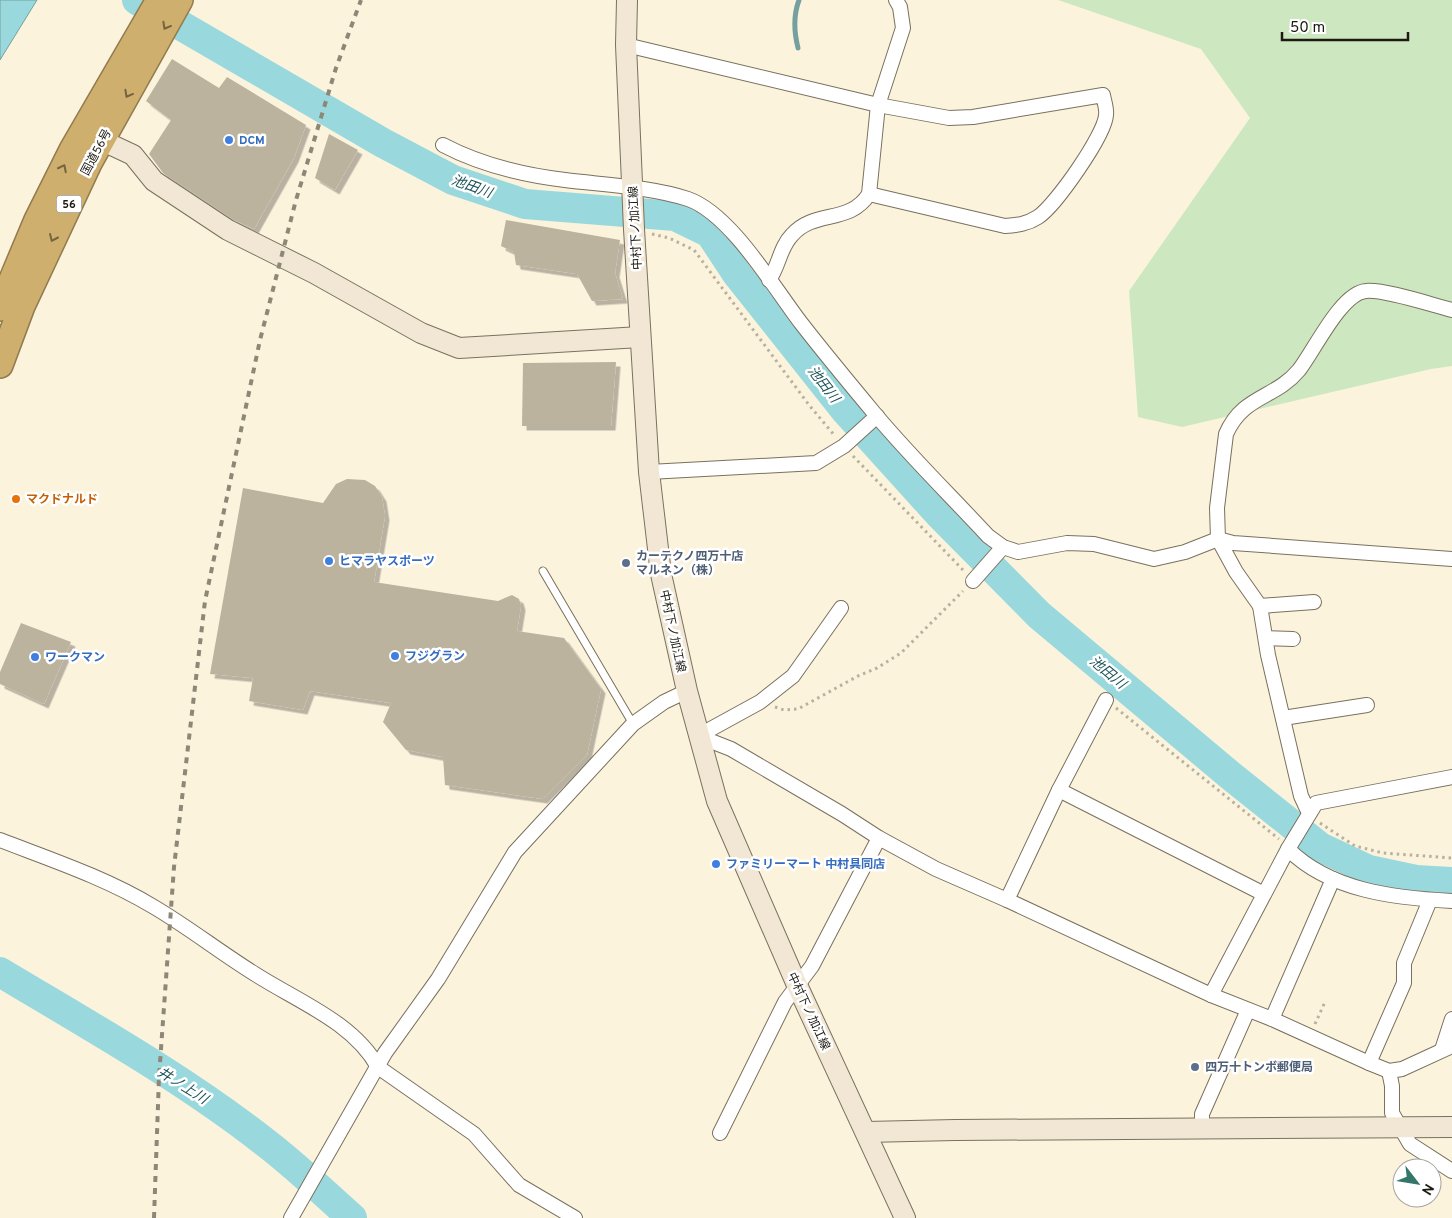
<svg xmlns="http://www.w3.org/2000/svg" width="1452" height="1218" font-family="Overpass,'Noto Sans JP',sans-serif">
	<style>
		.green { fill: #cde8c0 }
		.water { fill: #99d9dd; stroke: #74a0a0 }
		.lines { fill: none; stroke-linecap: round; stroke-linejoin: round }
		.stream { stroke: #74a0a0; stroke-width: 5 }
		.river { stroke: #99d9dd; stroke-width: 30 }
		.building { fill: #bcb39f; filter: url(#shadow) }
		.lane-casing { stroke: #79715e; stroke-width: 9 }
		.street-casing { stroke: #79715e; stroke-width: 16 }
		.secondary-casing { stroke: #79715e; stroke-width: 22 }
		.highway-casing { stroke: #917b4e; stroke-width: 28 }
		.path { stroke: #b8b1a0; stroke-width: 3; stroke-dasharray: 2.5 4; stroke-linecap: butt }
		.lane { stroke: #fff; stroke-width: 7 }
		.street { stroke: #fff; stroke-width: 14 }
		.secondary { stroke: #f1e7d4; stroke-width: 20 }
		.highway { stroke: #cfaf6e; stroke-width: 25 }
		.rail { stroke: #8d8778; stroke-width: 4; stroke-dasharray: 6 6; stroke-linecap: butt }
		.oneway { stroke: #766440 }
		.shop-dot { fill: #3f7fe0; stroke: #fff; stroke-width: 2 }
		.food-dot { fill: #e8710a; stroke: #fff; stroke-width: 2 }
		.service-dot { fill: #5c6f8a; stroke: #fff; stroke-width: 2 }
		.labels { text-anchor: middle; stroke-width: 5; stroke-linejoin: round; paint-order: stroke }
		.shield { fill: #fff; stroke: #615f59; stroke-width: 1 }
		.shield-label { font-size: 11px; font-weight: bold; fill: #1d1a12 }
		.shop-label { font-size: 12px; font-weight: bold; fill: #366cbe; stroke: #fff; text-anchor: start }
		.street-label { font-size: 12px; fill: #1d1a12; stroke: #fff }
		.food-label { font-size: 12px; font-weight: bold; fill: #c56008; stroke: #fff; text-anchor: start }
		.service-label { font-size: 12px; font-weight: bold; fill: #4e5e75; stroke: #fff; text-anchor: start }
		.water-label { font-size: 14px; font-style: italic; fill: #1e5558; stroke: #fff }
	</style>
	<defs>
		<filter id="shadow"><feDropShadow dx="4.5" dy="4.5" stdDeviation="0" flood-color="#0004"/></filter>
	</defs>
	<rect width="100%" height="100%" fill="#fcf3dd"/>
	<!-- green -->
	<polygon class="green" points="1058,0 1452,0 1452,366 1431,369 1182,427 1138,417 1129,291 1250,118 1201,49"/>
	<!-- water -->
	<polygon class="water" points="0,0 37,0 0,60"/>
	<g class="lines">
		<!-- stream -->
		<path class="stream" d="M798,48C794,32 793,16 799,0"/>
		<!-- river -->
		<g class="river">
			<polyline points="137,0 383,143 453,180 525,204 675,216 710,233 737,274 845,410 940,515 1039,615 1231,776 1320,847 1369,870 1416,880 1452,882"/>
			<path d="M0,972C90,1026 183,1078 266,1143C296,1166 324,1193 352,1218"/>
		</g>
	</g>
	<!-- building -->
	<g class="building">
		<polygon points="172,59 219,88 227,77 306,125 294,158 254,229 234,220 163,173 149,154 171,120 146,101"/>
		<polygon points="329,134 358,150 335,190 315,178"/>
		<polygon points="506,220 620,240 615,273 623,299 592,301 577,274 516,265 514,252 501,246"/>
		<polygon points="616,362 611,426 522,426 523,363"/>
		<polygon points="347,479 365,480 375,486 382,497 385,516 374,582 498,601 512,595 519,599 521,606 517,631 564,638 601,689 587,755 543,799 445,785 443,757 406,750 383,722 391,703 310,691 303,710 249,701 253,678 210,674 243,488 323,503 336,484"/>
		<polygon points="21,623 71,642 44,704 0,684 0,672"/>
	</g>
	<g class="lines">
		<!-- lane casing -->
		<g class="lane-casing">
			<polyline id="lane" points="543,571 633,724"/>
		</g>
		<!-- street casing -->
		<g class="street-casing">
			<g id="street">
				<path d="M626,45L878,105L949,118L973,117L1103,95C1104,101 1107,109 1106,115C1105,135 1055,206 1038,217C1027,224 1018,225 1005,226L869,194"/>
				<path d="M443,145C481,165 523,175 565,180C605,185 651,187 688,199C731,214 774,288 801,323C825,354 850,384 875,414C910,456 950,495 988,536L1003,547L1018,552L1067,543L1094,544L1154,559L1185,552L1218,539L1233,543L1452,559"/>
				<path d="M769,280C779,266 780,247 792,235C815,209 849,225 869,194L878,105L903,28L900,7L896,0"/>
				<polyline points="649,472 816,463 844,446 877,416"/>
				<polyline points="973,581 1003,547"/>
				<polyline points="1260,606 1314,602"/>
				<polyline points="1266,638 1293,639"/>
				<polyline points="1283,718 1367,705"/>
				<polyline points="698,736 731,749 842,814 879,838 936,869 1007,900 1211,995 1272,1019 1369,1063 1389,1071 1402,1069 1452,1046"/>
				<polyline points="698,736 760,702 793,676 841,608"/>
				<polyline points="1059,790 1264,894"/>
				<path d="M1309,813L1301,796L1268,655L1260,606L1236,572L1218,539L1217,508L1226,434C1243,395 1275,399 1299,370C1314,351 1341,293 1366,291C1384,289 1432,305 1452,310"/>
				<path d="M0,840C52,860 106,878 154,907C188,927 221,953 255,974C297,1001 353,1022 378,1067L474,1134L519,1185L575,1218"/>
				<path d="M1288,849C1330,891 1395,898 1452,901"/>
				<polyline points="1007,900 1059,790 1106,700"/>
				<polyline points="1211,995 1288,849 1316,803 1452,777"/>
				<polyline points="1272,1019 1333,879"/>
				<polyline points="1442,1050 1452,1019"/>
				<polyline points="1369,1063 1404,983 1404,963 1430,900"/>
				<polyline points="1389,1071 1392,1086 1392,1113 1410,1144 1452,1171"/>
				<polyline points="1202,1129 1202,1114 1248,1010"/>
				<polyline points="720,1133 785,1002 812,966 879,838"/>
				<polyline points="291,1218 385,1053 438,979 515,852 633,724 664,702 687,691"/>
			</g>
		</g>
		<!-- secondary casing -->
		<g class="secondary-casing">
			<g id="secondary">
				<polyline points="627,0 626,45 634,229 649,472 661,574 687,691 717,801 797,985 905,1218"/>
				<polyline points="88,134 133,155 154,181 228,230 314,273 421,333 459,348 640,337"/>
				<polyline points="866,1132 955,1130 1452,1127"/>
			</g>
		</g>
		<!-- highway casing -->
		<g class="highway-casing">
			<g id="highway">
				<polyline points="0,308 37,220 72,150 159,0"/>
				<polyline points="0,365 22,306 89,163 180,0"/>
			</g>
		</g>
		<!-- path -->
		<g class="path">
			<polyline points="652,234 669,238 694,250 809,405 835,436"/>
			<polyline points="853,456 963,570"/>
			<polyline points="775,707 784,710 798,709 858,676 877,668 901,653 963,591"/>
			<polyline points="1116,708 1279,839"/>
			<polyline points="1320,823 1355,846 1383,853 1452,858"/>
			<polyline points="1315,1024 1325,1002"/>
		</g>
		<!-- lane -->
		<use href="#lane" class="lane"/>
		<!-- street -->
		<use href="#street" class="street"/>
		<!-- secondary -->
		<use href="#secondary" class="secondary"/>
		<!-- highway -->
		<use href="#highway" class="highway"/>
		<!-- rail -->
		<polyline class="rail" points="154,1218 159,1077 174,867 205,601 260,340 296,200 336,68 361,0"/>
	</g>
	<!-- one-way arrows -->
	<defs><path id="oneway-chevron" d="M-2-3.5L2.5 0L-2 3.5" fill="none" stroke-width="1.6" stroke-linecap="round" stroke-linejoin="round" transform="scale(1.25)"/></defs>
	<g class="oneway">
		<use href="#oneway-chevron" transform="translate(166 26) rotate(119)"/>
		<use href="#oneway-chevron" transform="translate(128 94) rotate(119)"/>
		<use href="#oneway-chevron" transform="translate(63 168) rotate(-63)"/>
		<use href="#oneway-chevron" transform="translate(53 238) rotate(114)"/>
	</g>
	<!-- markers -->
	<g class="shop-dot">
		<circle cx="229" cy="140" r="5"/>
		<circle cx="329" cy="561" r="5"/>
		<circle cx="395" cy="656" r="5"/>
		<circle cx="35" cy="657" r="5"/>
		<circle cx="716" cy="864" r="5"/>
	</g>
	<circle class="food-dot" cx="16" cy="499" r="5"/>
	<g class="service-dot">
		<circle cx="626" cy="563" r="5"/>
		<circle cx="1195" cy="1067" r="5"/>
	</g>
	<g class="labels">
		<!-- shield labels -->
		<rect class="shield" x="56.5" y="195.5" width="25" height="17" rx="4"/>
		<g class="shield-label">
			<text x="69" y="208">56</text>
		</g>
		<!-- shop labels -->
		<g class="shop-label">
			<text x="239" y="144">DCM</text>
			<text x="339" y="565">ヒマラヤスポーツ</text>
			<text x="405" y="660">フジグラン</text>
			<text x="45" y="661">ワークマン</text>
			<text x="726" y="868">ファミリーマート 中村具同店</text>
		</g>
		<!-- street labels -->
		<g class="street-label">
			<text transform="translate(96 152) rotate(-62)" y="4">国道56号</text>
			<text transform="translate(635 228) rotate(-93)" y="4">中村下ノ加江線</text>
			<text transform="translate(673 631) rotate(78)" y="4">中村下ノ加江線</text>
			<text transform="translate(809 1011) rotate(65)" y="4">中村下ノ加江線</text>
		</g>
		<!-- food labels -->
		<g class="food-label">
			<text x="26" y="503">マクドナルド</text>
		</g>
		<!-- service labels -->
		<g class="service-label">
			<text x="636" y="560">カーテクノ四万十店<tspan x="636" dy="14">マルネン（株）</tspan></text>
			<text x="1205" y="1071">四万十トンボ郵便局</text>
		</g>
		<!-- water labels -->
		<g class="water-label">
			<text transform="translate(472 186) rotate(20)" y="5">池田川</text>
			<text transform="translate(824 384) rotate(52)" y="5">池田川</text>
			<text transform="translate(1108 672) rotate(40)" y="5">池田川</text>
			<text transform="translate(183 1085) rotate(32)" y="5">井ノ上川</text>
		</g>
	</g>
	<!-- north arrow -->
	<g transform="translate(1417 1183) rotate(121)"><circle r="24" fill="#ffffff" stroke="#a5a3a0"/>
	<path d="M0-4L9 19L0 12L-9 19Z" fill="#34776a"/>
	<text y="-8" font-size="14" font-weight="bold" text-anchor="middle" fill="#1d1a12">N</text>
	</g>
	<!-- scale -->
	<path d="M1282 32v8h126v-8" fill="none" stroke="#1d1a12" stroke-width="2.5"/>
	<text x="1290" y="32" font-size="15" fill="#1d1a12" stroke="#ffffff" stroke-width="4" paint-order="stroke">50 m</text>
</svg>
